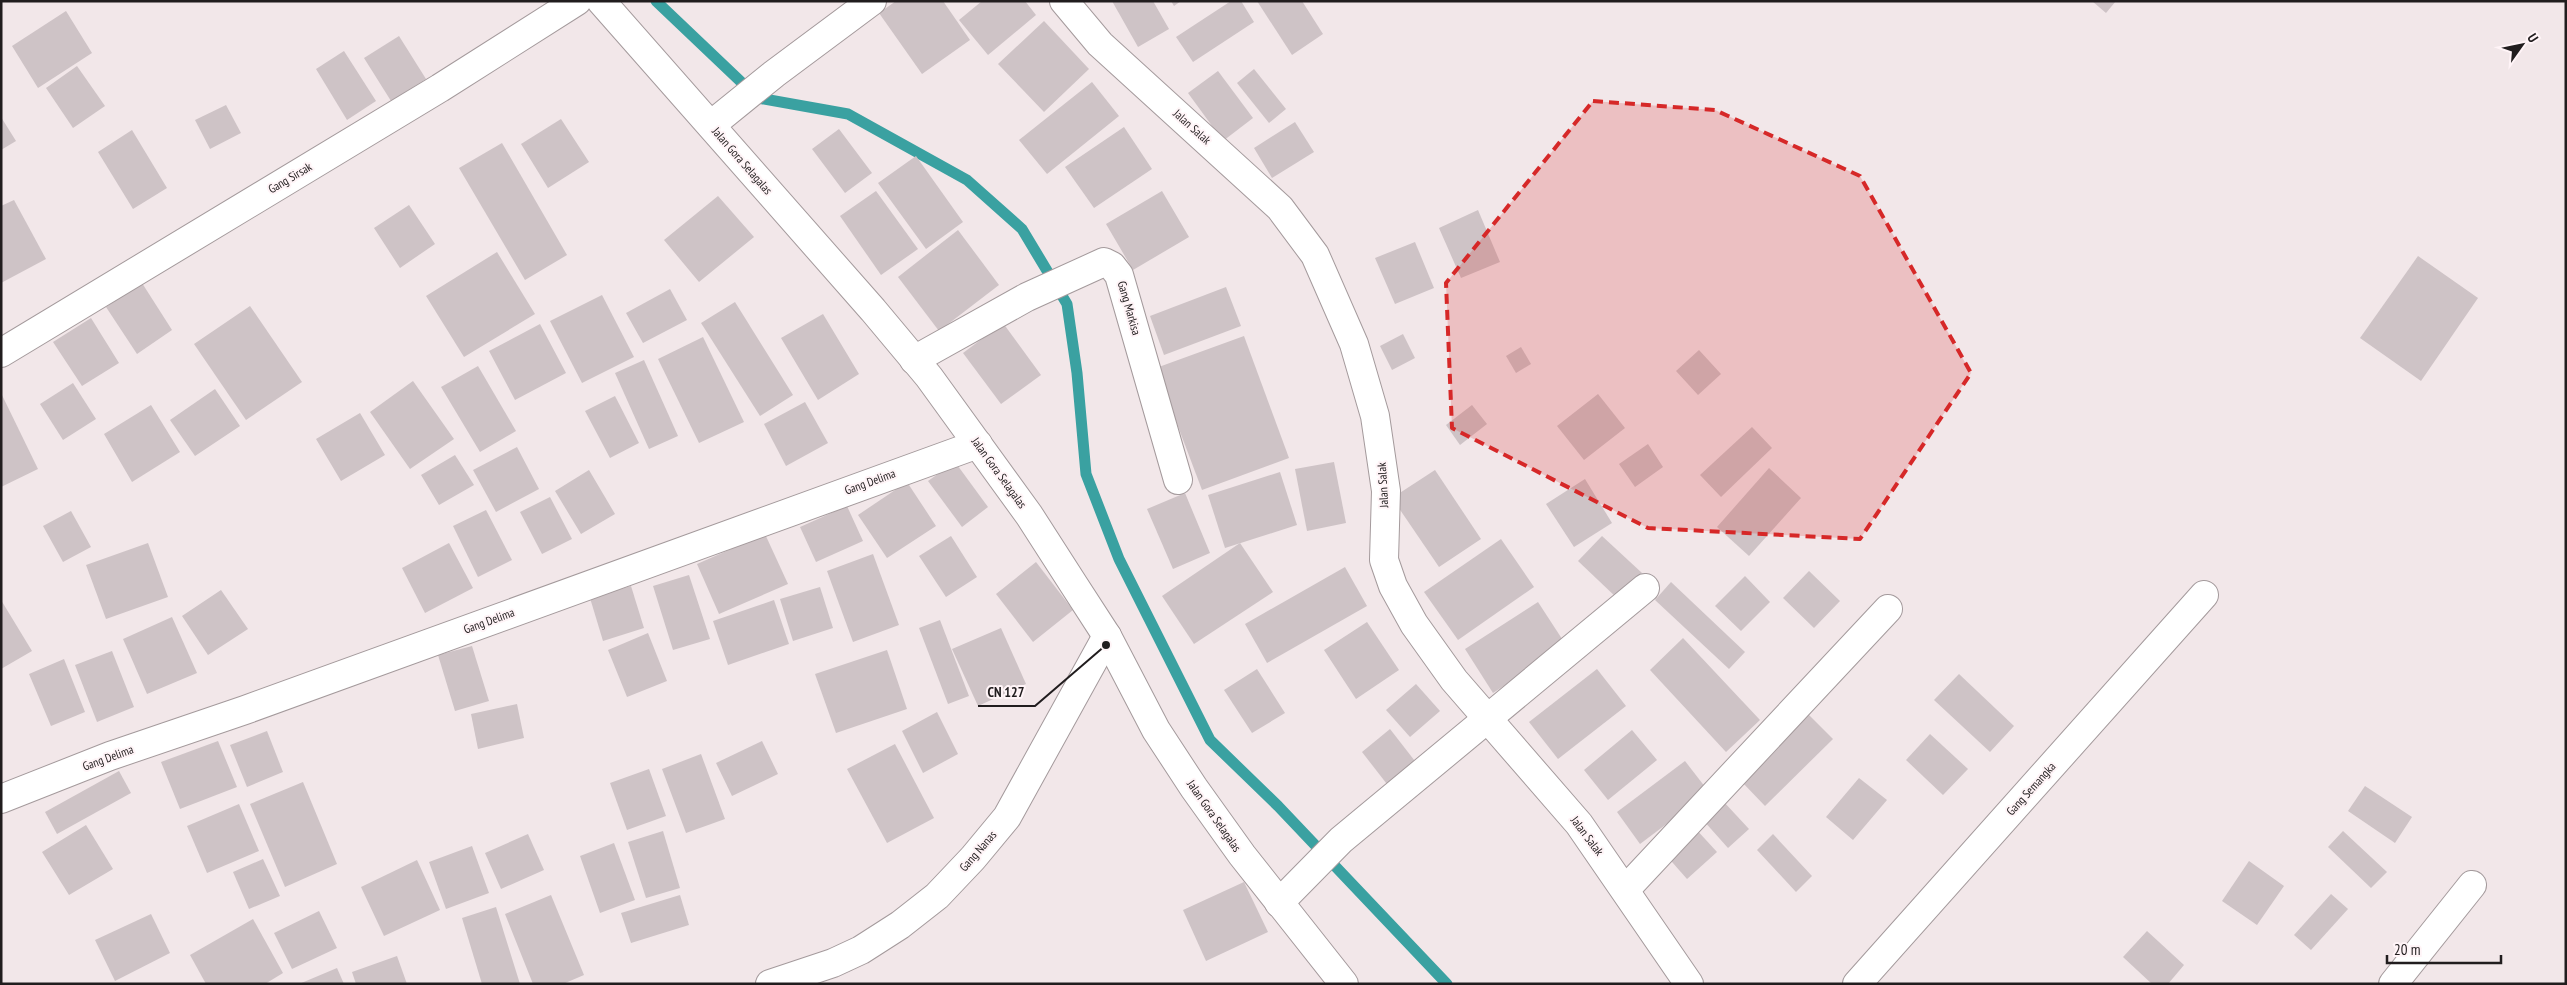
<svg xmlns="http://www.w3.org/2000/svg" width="2567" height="985" font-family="'PT Sans Narrow',sans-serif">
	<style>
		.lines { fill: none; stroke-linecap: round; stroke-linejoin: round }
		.stream { stroke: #3aa1a1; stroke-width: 11 }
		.building { fill: #cec3c6 }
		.minor-casing { stroke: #a49a9c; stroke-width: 30 }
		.tertiary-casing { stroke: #a49a9c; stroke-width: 30 }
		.minor { stroke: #fff; stroke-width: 28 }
		.tertiary { stroke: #fff; stroke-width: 28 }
		.marked { fill: #d62828; fill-opacity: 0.2; stroke: #d62828; stroke-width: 4; stroke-dasharray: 10 6; stroke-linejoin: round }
		.labels { text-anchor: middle; stroke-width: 4; stroke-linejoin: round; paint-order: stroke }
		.street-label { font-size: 12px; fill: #211d1e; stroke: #fff4f7 }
		.leader { fill: none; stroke: #211d1e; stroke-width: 2 }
		.callout-dot { fill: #211d1e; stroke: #fff4f7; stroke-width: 2 }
		.callout-label { font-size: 14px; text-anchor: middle; font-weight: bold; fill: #211d1e; stroke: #fff4f7; stroke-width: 4; stroke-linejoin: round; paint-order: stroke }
	</style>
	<rect width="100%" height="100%" fill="#f2e7e9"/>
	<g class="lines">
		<!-- stream -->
		<polyline class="stream" points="656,1 758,98 848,114 967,180 1022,229 1067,304 1077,373 1086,474 1119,559 1210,740 1278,806 1447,984"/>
	</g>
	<!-- building -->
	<g class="building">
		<polygon points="896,1 943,1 970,40 922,74 879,13"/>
		<polygon points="982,1 1025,1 1036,15 988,55 959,20"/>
		<polygon points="1112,1 1153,1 1169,29 1138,47"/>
		<polygon points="1171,1 1181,1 1174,6"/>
		<polygon points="1231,1 1241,1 1254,22 1193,62 1176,37"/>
		<polygon points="1257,1 1302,1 1323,34 1292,55"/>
		<polygon points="2092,1 2116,1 2106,13"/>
		<polygon points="66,11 92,53 38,88 12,46"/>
		<polygon points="1044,21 1089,69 1044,112 998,64"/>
		<polygon points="399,36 426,79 391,101 364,58"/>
		<polygon points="344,51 376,101 347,120 316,69"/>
		<polygon points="77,66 105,106 73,128 46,88"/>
		<polygon points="1254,69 1286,109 1269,123 1237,83"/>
		<polygon points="1218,71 1253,118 1223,141 1188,93"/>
		<polygon points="1092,82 1119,116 1047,174 1019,140"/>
		<polygon points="226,105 241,133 210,149 195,120"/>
		<polygon points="1,117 16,141 1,150"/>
		<polygon points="561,119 589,162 548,188 521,144"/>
		<polygon points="1295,122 1314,152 1272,178 1254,148"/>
		<polygon points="1124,127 1152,169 1094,208 1065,167"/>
		<polygon points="839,129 872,173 845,193 812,149"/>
		<polygon points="132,130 167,188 133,209 98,152"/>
		<polygon points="502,143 567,255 525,280 459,168"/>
		<polygon points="916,156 963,222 926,249 878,183"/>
		<polygon points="876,191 918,249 881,275 840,216"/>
		<polygon points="1162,191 1189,237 1133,270 1106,224"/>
		<polygon points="718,196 754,237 699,282 664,240"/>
		<polygon points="14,200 46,259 1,283 1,206"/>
		<polygon points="409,205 435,244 400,268 374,228"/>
		<polygon points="1478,210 1500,262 1461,278 1439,228"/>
		<polygon points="958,230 999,285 939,331 898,277"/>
		<polygon points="1415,242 1434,288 1395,304 1375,258"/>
		<polygon points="497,252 535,314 464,357 426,296"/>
		<polygon points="2418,256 2478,298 2421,381 2360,338"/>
		<polygon points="142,283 172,330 137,354 106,307"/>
		<polygon points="1226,287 1241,326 1164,355 1150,316"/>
		<polygon points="670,289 687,320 643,343 626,313"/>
		<polygon points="602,295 634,357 582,383 550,321"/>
		<polygon points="735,302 793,395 760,416 701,323"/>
		<polygon points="250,306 302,382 246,420 194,344"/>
		<polygon points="823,314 859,374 818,400 781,338"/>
		<polygon points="91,318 119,363 82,386 53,342"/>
		<polygon points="1003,323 1041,375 1001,404 963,353"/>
		<polygon points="540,324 566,373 515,400 489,351"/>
		<polygon points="1403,334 1415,358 1392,370 1380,346"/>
		<polygon points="1244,336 1289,458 1202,490 1156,368"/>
		<polygon points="703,337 744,422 699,443 658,359"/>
		<polygon points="1521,347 1531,364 1516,373 1506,356"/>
		<polygon points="1699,350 1721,374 1698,395 1676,371"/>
		<polygon points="644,360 678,436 649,449 615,373"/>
		<polygon points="478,366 516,431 480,452 441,387"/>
		<polygon points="413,381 454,439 410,469 370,412"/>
		<polygon points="73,383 96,419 63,440 40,404"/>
		<polygon points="215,389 240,426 195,456 170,420"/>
		<polygon points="1,393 38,469 1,487"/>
		<polygon points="1598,394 1625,428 1584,460 1557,426"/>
		<polygon points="615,396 639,443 610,458 585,411"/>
		<polygon points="805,402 828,443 786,466 764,424"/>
		<polygon points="151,405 180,452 132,482 104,434"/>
		<polygon points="1472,405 1487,424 1460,445 1446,425"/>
		<polygon points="360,413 385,455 341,481 316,439"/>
		<polygon points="1752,427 1772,448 1721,497 1700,475"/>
		<polygon points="1648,444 1663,467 1635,487 1619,464"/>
		<polygon points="517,447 539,489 496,512 473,470"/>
		<polygon points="455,455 474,485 439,505 421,475"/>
		<polygon points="955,462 988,507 962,527 928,481"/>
		<polygon points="1334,462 1346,523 1307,531 1295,469"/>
		<polygon points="1769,468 1801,498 1749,556 1717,527"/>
		<polygon points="589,470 615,514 581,534 555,491"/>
		<polygon points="1435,470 1481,539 1439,567 1392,498"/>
		<polygon points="1280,472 1297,525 1225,548 1208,495"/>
		<polygon points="1585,479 1612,523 1574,547 1546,504"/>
		<polygon points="907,482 936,526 887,558 858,515"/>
		<polygon points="1185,493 1210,553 1173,569 1147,509"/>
		<polygon points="550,497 572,539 542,554 520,512"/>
		<polygon points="847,506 863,541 816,562 800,527"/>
		<polygon points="486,510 512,560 478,577 453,526"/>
		<polygon points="71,511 91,547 63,562 43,526"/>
		<polygon points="765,534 788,584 719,614 697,564"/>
		<polygon points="951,536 977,577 946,597 919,556"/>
		<polygon points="1602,536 1642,573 1618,599 1578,561"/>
		<polygon points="1501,539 1534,587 1458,640 1424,592"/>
		<polygon points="148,543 168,597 106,619 86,565"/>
		<polygon points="449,543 473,588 425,613 402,568"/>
		<polygon points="1240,543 1273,592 1194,644 1162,596"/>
		<polygon points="873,554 899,625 853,642 827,571"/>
		<polygon points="1036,562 1073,610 1033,642 996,594"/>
		<polygon points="1345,567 1367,606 1267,663 1245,624"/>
		<polygon points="1809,571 1840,601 1814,628 1783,598"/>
		<polygon points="689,575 710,639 673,650 653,586"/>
		<polygon points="1745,576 1770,602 1741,631 1715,606"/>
		<polygon points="1671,582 1745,652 1729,669 1655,600"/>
		<polygon points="631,586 644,628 603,641 590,598"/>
		<polygon points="820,587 833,628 793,641 780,599"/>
		<polygon points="221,590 248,629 208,655 182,616"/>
		<polygon points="1,600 32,651 1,669"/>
		<polygon points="774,600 789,644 728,665 713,621"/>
		<polygon points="1538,602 1566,645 1493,693 1465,649"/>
		<polygon points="172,617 197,673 147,694 123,639"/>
		<polygon points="940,620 969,696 948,704 919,628"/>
		<polygon points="1367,622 1399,670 1356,699 1324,650"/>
		<polygon points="1001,628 1026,684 978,706 952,649"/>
		<polygon points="648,633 667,681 627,697 608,650"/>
		<polygon points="1683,638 1760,720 1726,752 1650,670"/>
		<polygon points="472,646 489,701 455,711 438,655"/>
		<polygon points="887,650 907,709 836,733 815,674"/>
		<polygon points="112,651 134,707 97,722 75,665"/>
		<polygon points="64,659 85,712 51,726 29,674"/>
		<polygon points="1257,669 1285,713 1252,733 1224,690"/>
		<polygon points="1597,669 1626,706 1558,759 1529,722"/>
		<polygon points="1959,674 2014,726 1990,752 1934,700"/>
		<polygon points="1416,684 1440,711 1410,737 1386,710"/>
		<polygon points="517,704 524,738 478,749 471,714"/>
		<polygon points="937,712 958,754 923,773 902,731"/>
		<polygon points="1808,714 1833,739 1765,806 1741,781"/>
		<polygon points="1390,729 1418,765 1390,788 1362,752"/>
		<polygon points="1632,730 1657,760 1608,800 1584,770"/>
		<polygon points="267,731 283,772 247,787 230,745"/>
		<polygon points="1930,734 1968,769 1943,795 1906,760"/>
		<polygon points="218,741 237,787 180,809 161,762"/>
		<polygon points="762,741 778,774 732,796 716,763"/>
		<polygon points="895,744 934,818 887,843 847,769"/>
		<polygon points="701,754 725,819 686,833 662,769"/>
		<polygon points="1685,761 1709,792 1640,844 1617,812"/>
		<polygon points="649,769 666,816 627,830 610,783"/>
		<polygon points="119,771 131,793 57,834 45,812"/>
		<polygon points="1859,778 1887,800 1853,840 1826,817"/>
		<polygon points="303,782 337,864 285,887 250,804"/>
		<polygon points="2365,786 2412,817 2395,843 2348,811"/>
		<polygon points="1723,801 1749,829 1728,848 1703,820"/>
		<polygon points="239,804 259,851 207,873 187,826"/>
		<polygon points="86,825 113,869 69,895 42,852"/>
		<polygon points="1694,827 1717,852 1687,879 1665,854"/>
		<polygon points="663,831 680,888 646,898 628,842"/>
		<polygon points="2343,831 2387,872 2371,888 2328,847"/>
		<polygon points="528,834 544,870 501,889 485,853"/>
		<polygon points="1773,834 1812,876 1796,892 1757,850"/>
		<polygon points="614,843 635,900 600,913 580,856"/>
		<polygon points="472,846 489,893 446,909 429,862"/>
		<polygon points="263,859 280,896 249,909 233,872"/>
		<polygon points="417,860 440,910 384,936 361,887"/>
		<polygon points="2249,861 2284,886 2257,925 2222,901"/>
		<polygon points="1244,882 1268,932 1206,961 1183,910"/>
		<polygon points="2331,894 2348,909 2311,950 2294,935"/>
		<polygon points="551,895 584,975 563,984 533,984 505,914"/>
		<polygon points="680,895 689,925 631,943 621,913"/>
		<polygon points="496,907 520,984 482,984 462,918"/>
		<polygon points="319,911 337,948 292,969 274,933"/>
		<polygon points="151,914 170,953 115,981 95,940"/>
		<polygon points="253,919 283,973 265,984 206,984 190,955"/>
		<polygon points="2147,931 2184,965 2168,984 2152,984 2123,957"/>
		<polygon points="397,956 407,984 356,984 352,972"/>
		<polygon points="337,968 344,984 299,984"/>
	</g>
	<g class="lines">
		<!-- minor casing -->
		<g class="minor-casing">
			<g id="minor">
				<polyline points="1064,1 1100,44 1280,208 1315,255 1354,344 1375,416 1386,491 1384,560 1393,586 1414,624 1454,680 1579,824 1689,984"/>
				<polyline points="711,125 774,74 872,1"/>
				<polyline points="1,353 440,88 577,1"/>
				<polyline points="914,360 1027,297 1104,262 1112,266 1119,275 1178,480"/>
				<polyline points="1,799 110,756 245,710 978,444"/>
				<polyline points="1626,889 1888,609"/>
				<polyline points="1279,903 1341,840 1645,588"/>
				<polyline points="770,984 833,963 861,950 900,925 937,896 973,858 1007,817 1107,636"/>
				<polyline points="1857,984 2204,595"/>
				<polyline points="2393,984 2472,885"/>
			</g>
		</g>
		<!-- tertiary casing -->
		<g class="tertiary-casing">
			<polyline id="tertiary" points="601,1 873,310 929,377 1029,515 1074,585 1107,636 1156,730 1194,788 1242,855 1344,984"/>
		</g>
		<!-- minor -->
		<use href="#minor" class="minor"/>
		<!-- tertiary -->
		<use href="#tertiary" class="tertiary"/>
	</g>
	<!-- marked area -->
	<path class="marked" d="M1593,101L1715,110L1860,176L1971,373L1860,539L1648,528L1452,428L1446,283Z"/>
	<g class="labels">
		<!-- street labels -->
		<g class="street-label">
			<text transform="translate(1192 127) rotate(42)" y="4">Jalan Salak</text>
			<text transform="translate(742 161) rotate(49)" y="4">Jalan Gora Selagalas</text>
			<text transform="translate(290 178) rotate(-31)" y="4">Gang Sirsak</text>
			<text transform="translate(1129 308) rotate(74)" y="4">Gang Markisa</text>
			<text transform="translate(999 473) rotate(54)" y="4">Jalan Gora Selagalas</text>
			<text transform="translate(870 482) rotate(-20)" y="4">Gang Delima</text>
			<text transform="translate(1383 485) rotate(-93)" y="4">Jalan Salak</text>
			<text transform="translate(489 621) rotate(-20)" y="4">Gang Delima</text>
			<text transform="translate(108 758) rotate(-20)" y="4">Gang Delima</text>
			<text transform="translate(2031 789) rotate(-48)" y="4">Gang Semangka</text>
			<text transform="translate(1214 816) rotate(55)" y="4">Jalan Gora Selagalas</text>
			<text transform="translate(1587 836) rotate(53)" y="4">Jalan Salak</text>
			<text transform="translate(978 851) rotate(-49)" y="4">Gang Nanas</text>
		</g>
	</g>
	<!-- callouts -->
	<path class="leader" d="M1106 645L1035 706H978"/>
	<circle class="callout-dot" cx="1106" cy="645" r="5"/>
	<g class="callout-label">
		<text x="1006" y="697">CN 127</text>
	</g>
	<!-- border -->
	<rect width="2567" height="985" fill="none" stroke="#211d1e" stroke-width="5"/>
	<!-- north arrow -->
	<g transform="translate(2522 45) rotate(57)" stroke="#fff4f7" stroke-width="4" paint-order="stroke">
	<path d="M0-4L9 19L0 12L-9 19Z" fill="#211d1e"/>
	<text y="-8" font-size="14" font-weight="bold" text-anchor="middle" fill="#211d1e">U</text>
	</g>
	<!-- scale -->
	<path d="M2387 955v8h114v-8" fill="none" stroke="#211d1e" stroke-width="2.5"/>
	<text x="2394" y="955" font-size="15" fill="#211d1e" stroke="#fff4f7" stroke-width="4" paint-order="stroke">20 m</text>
</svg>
